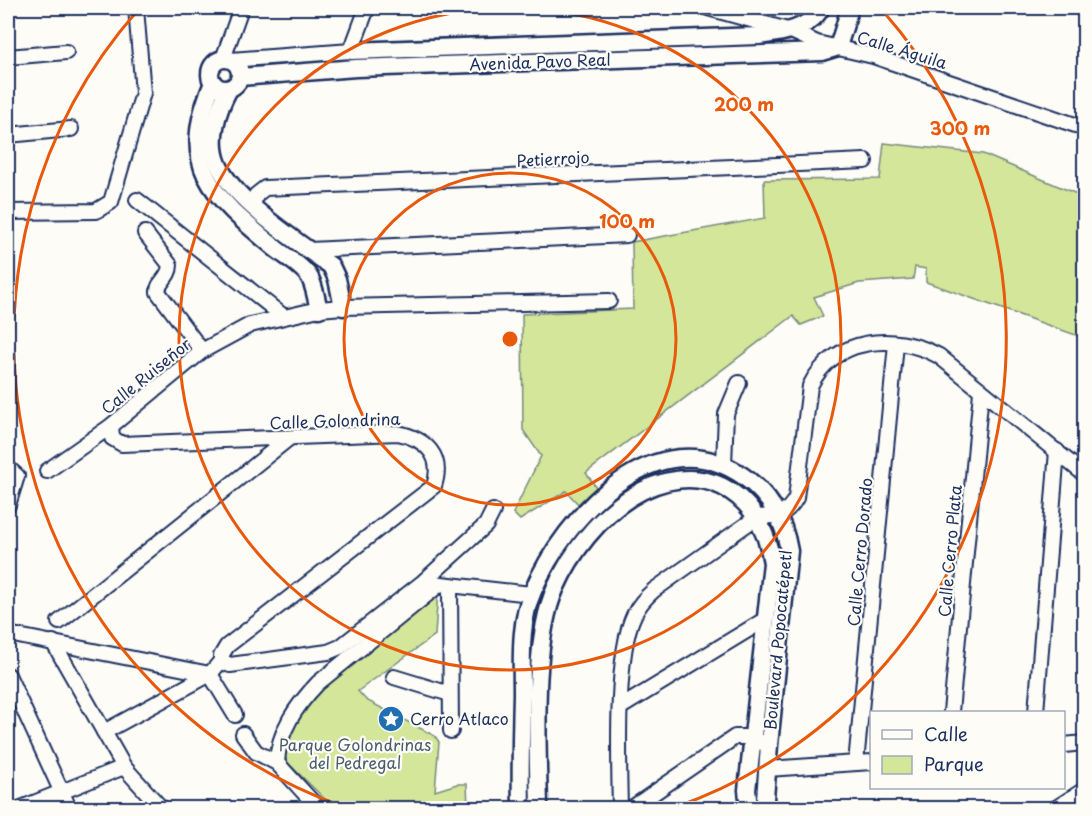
<svg xmlns="http://www.w3.org/2000/svg" width="1092" height="816" font-family="'Playpen Sans',sans-serif">
	<style>
		.green { fill: #d4e699; stroke: #788a7c; stroke-width: 1.5 }
		.lines { fill: none; stroke-linecap: round; stroke-linejoin: round }
		.minor-casing { stroke: #1b2f5e; stroke-width: 18 }
		.tertiary-casing { stroke: #1b2f5e; stroke-width: 21 }
		.minor { stroke: #fdfcf7; stroke-width: 14 }
		.tertiary { stroke: #fdfcf7; stroke-width: 16 }
		.ring { fill: none; stroke: #e8590c; stroke-width: 3 }
		.labels { text-anchor: middle; stroke-width: 4.5; stroke-linejoin: round; paint-order: stroke }
		.street-label { font-size: 16px; fill: #1b2f5e; stroke: #fdfcf7 }
		.poi-label { font-size: 16px; fill: #1b2f5e; stroke: #fdfcf7; text-anchor: start }
		.park-label { font-size: 16px; fill: #495d6d; stroke: #fdfcf7 }
		.centre { fill: #e8590c; stroke: #fdfcf7; stroke-width: 3 }
		.ring-label { font-size: 18px; text-anchor: middle; font-weight: bold; fill: #e8590c; stroke: #fdfcf7; stroke-width: 4.5; stroke-linejoin: round; paint-order: stroke }
	</style>
	<rect width="100%" height="100%" fill="#fdfcf7"/>
	<filter id="ink" filterUnits="userSpaceOnUse"><feTurbulence type="fractalNoise" baseFrequency=".0167" numOctaves="2"/><feDisplacementMap in="SourceGraphic" scale="12" xChannelSelector="R" yChannelSelector="G"/><feConvolveMatrix kernelMatrix="1 2 1 2 8 2 1 2 1" color-interpolation-filters="sRGB"/></filter>
	<g filter="url(#ink)">
		<!-- green -->
		<g class="green">
			<polygon points="884,143 983,154 1084,197 1084,338 926,282 926,269 915,267 913,279 859,283 814,297 823,316 801,325 793,316 586,473 596,487 578,504 566,491 520,520 513,513 541,456 523,430 522,314 633,309 632,242 765,218 764,180 880,179"/>
			<polygon points="438,590 435,635 358,691 366,700 435,736 439,742 435,791 457,784 467,784 468,808 334,808 289,764 282,751 301,713 327,677"/>
		</g>
		<g class="lines">
			<!-- minor casing -->
			<g class="minor-casing">
				<g id="minor">
					<polyline points="708,8 791,31 817,43 873,56 1084,128"/>
					<polyline points="8,57 66,52"/>
					<polyline points="223,59 241,8"/>
					<polyline points="231,60 351,51 367,8"/>
					<polyline points="8,135 71,129"/>
					<polyline points="137,200 283,316"/>
					<polyline points="253,206 256,195 265,188 865,161"/>
					<polyline points="8,212 96,211 111,202 143,93 136,8"/>
					<path d="M145,233L170,265C170,278 157,282 158,292L202,351"/>
					<polyline points="309,250 627,235"/>
					<polyline points="724,464 726,414 739,383"/>
					<polyline points="8,468 17,476 8,505"/>
					<polyline points="47,471 111,426 202,351 250,325 319,309 343,307 609,301"/>
					<polyline points="441,584 531,594"/>
					<polyline points="450,585 451,731"/>
					<polyline points="59,622 288,439"/>
					<polyline points="8,634 210,674 235,715"/>
					<polyline points="53,642 124,767 161,808"/>
					<polyline points="221,661 230,665 328,652 340,647 423,582 486,525 493,511"/>
					<polyline points="8,675 69,808"/>
					<polyline points="394,677 450,694"/>
					<polyline points="621,707 766,619"/>
					<polyline points="951,712 981,392"/>
					<polyline points="1036,712 1057,451"/>
					<path d="M104,732L210,674L221,661V656L227,646L434,486C444,456 426,439 398,433L122,444L112,438L111,426"/>
					<polyline points="243,734 256,752 277,763 318,808"/>
					<polyline points="1064,745 1084,743"/>
					<path d="M277,763C278,731 297,705 318,683L440,584"/>
					<polyline points="856,763 896,344"/>
					<polyline points="767,769 872,762"/>
					<polyline points="21,808 124,767"/>
					<path d="M620,808C619,762 615,654 634,615C639,604 646,597 654,590L757,517C777,516 786,516 796,498L810,386C834,337 894,332 939,356L1084,474"/>
					<polyline points="632,808 735,737 744,737 769,745"/>
					<polyline points="1056,808 1084,790"/>
				</g>
			</g>
			<!-- tertiary casing -->
			<g class="tertiary-casing">
				<g id="tertiary">
					<path d="M351,51L758,36C781,33 809,30 821,8"/>
					<circle cx="225" cy="74" r="15"/>
					<polyline points="240,77 356,68 822,52 838,47 850,8"/>
					<path d="M213,83C176,168 214,197 275,248C286,257 304,267 310,278C315,288 316,299 319,309"/>
					<path d="M229,89C217,111 208,140 218,164C234,201 299,243 331,266L337,279L343,307"/>
					<path d="M521,808C520,770 521,732 522,694C522,661 519,622 533,591C564,517 657,416 743,476C769,494 784,520 789,551L769,745L765,799L767,808"/>
					<path d="M539,808C538,747 531,641 556,587C571,553 599,517 631,497C697,456 761,488 772,563L747,790L749,808"/>
				</g>
			</g>
			<!-- minor -->
			<use href="#minor" class="minor"/>
			<!-- tertiary -->
			<use href="#tertiary" class="tertiary"/>
		</g>
	</g>
	<!-- distance rings -->
	<g class="ring">
		<circle cx="510" cy="339" r="166"/>
		<circle cx="510" cy="339" r="331"/>
		<path d="M344 807A497 497 0 0 1 138 10M882 10A497 497 0 0 1 676 807"/>
	</g>
	<!-- icons -->
	<defs>
		<g id="sight-disc" transform="scale(1.35)"><circle r="9.5" fill="#1f6fb2" stroke="#fdfcf7"/><path d="M0-6L1.8-2.2L6-1.7L2.9 1.2L3.7 5.4L0 3.3L-3.7 5.4L-2.9 1.2L-6-1.7L-1.8-2.2Z" fill="#fff"/></g>
	</defs>
	<g fill-rule="evenodd">
		<use href="#sight-disc" x="391" y="719"/>
	</g>
	<g class="labels">
		<!-- street labels -->
		<g class="street-label">
			<text transform="translate(902 50) rotate(17)" y="6">Calle Águila</text>
			<text transform="translate(540 62) rotate(-2)" y="6">Avenida Pavo Real</text>
			<text transform="translate(553 159) rotate(-3)" y="6">Petierrojo</text>
			<text transform="translate(146 376) rotate(-39)" y="6">Calle Ruiseñor</text>
			<text transform="translate(335 421) rotate(-2)" y="6">Calle Golondrina</text>
			<text transform="translate(950 551) rotate(-85)" y="6">Calle Cerro Plata</text>
			<text transform="translate(860 552) rotate(-85)" y="6">Calle Cerro Dorado</text>
			<text transform="translate(778 640) rotate(-85)" y="6">Boulevard Popocatépetl</text>
		</g>
		<!-- poi labels -->
		<g class="poi-label">
			<text x="410" y="725">Cerro Atlaco</text>
		</g>
		<!-- park labels -->
		<g class="park-label">
			<text x="355" y="751">Parque Golondrinas<tspan x="355" dy="18">del Pedregal</tspan></text>
		</g>
	</g>
	<circle cx="510" cy="339" r="9" class="centre"/>
	<g class="ring-label">
		<text x="744" y="111">200 m</text>
		<text x="960" y="135">300 m</text>
		<text x="627" y="228">100 m</text>
	</g>
	<!-- margin -->
	<rect width="1092" height="816" fill="none" stroke="#fdfcf7" stroke-width="30"/>
	<rect x="15" y="15" width="1062" height="786" fill="none" stroke="#1b2f5e" stroke-width="2" filter="url(#ink)"/>
	<!-- legend -->
	<rect x="870" y="711" width="195" height="78" fill="#fdfcf7" stroke="#a3aaba" stroke-width="1.5"/>
	<rect x="882" y="730" width="30" height="9" fill="#fdfcf7" stroke="#a3aaba" stroke-width="1.5"/>
	<text x="924" y="741" font-size="18" fill="#1b2f5e">Calle</text>
	<rect x="882" y="756" width="30" height="18" fill="#d4e699" stroke="#a3aaba" stroke-width="1.5"/>
	<text x="924" y="771" font-size="18" fill="#1b2f5e">Parque</text>
</svg>
